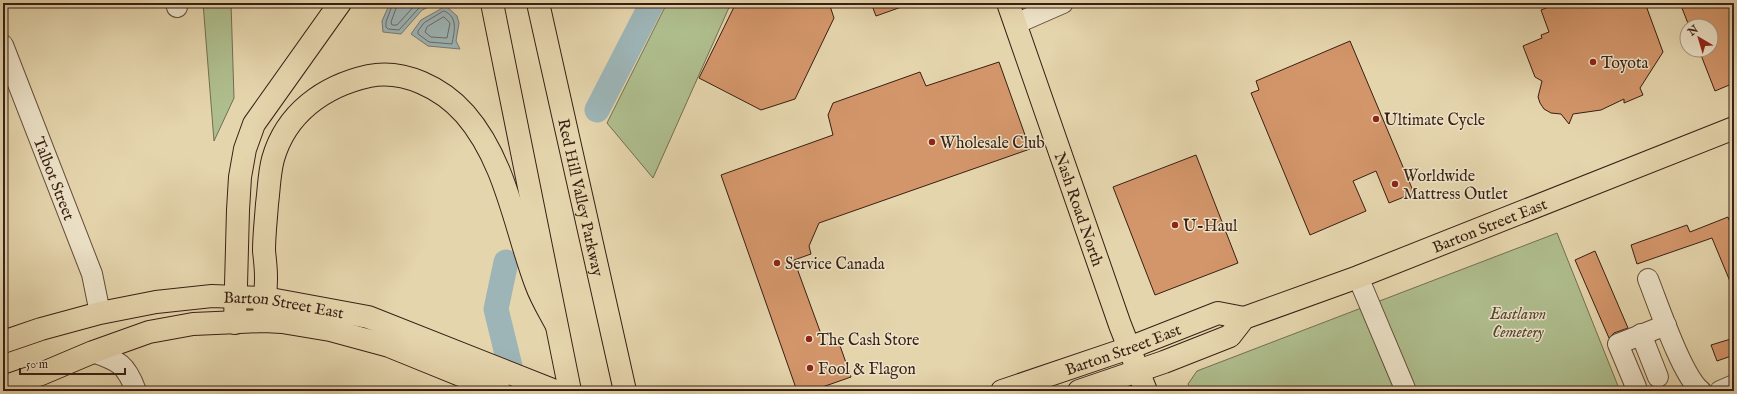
<svg xmlns="http://www.w3.org/2000/svg" width="1737" height="394" font-family="'IM FELL English',serif">
	<style>
		.green { fill: #afbe8e; stroke: #746e51 }
		.water { fill: #9db5b7; stroke: #757976 }
		.lines { fill: none; stroke-linecap: round; stroke-linejoin: round }
		.shore { stroke: #6a6a66; stroke-width: 1 }
		.river { stroke: #9db5b7; stroke-width: 25 }
		.building { fill: #d3966a; stroke: #381f14 }
		.minor-casing { stroke: #634c3a; stroke-width: 22 }
		.major-casing { stroke: #381f14; stroke-width: 24 }
		.highway-casing { stroke: #381f14; stroke-width: 24 }
		.minor { stroke: #eee4ca; stroke-width: 20 }
		.major { stroke: #e5d5ad; stroke-width: 22 }
		.highway { stroke: #e5d5ad; stroke-width: 22 }
		.poi-dot { fill: #8f2418; stroke: #eee4ca; stroke-width: 1.5 }
		.labels { text-anchor: middle; stroke-width: 3; stroke-linejoin: round; paint-order: stroke }
		.poi-label { font-size: 16px; fill: #381f14; stroke: #eee4ca; text-anchor: start }
		.street-label { font-size: 16px; fill: #381f14; stroke: #eee4ca }
		.park-label { font-size: 16px; font-style: italic; fill: #564732; stroke: #eee4ca }
	</style>
	<rect width="100%" height="100%" fill="#e5d5ad"/>
	<filter id="stains"><feTurbulence type="fractalNoise" baseFrequency=".005" numOctaves="4"/><feColorMatrix values="0 0 0 0 .2 0 0 0 0 .09 0 0 0 0 .02 0 0 0 .5 -.17"/></filter>
	<radialGradient id="worn" r=".72"><stop offset=".6" stop-color="#630" stop-opacity="0"/><stop offset="1" stop-color="#630" stop-opacity=".3"/></radialGradient>
	<!-- green -->
	<g class="green">
		<polygon points="203,3 231,3 234,98 214,141"/>
		<polygon points="667,3 731,3 653,178 607,123"/>
		<polygon points="1557,233 1620,391 1191,391 1188,384 1197,371"/>
	</g>
	<!-- water -->
	<g class="water">
		<polygon points="390,3 438,3 422,10 401,34 383,32 382,21"/>
		<polygon points="446,6 457,16 459,23 456,41 460,49 428,46 411,34 421,20"/>
	</g>
	<g class="lines">
		<!-- shore -->
		<g class="shore">
			<polyline points="393,3 386,22 386,27 388,29 399,30 419,8 428,3"/>
			<polyline points="398,3 391,22 392,25 397,25 417,3"/>
			<path d="M444,11C459,17 454,32 452,44L429,42L418,34V31L424,23Z"/>
			<polygon points="444,17 450,23 447,38 431,37 425,32 427,27"/>
		</g>
		<!-- river -->
		<g class="river">
			<polyline points="597,110 652,3"/>
			<polyline points="506,262 496,309 516,391"/>
		</g>
	</g>
	<!-- building -->
	<g class="building">
		<polygon points="736,3 829,3 834,18 795,99 761,110 699,78"/>
		<polygon points="871,3 907,3 907,5 876,16"/>
		<polygon points="1559,3 1592,3 1594,8 1606,3 1645,3 1663,52 1640,88 1643,95 1624,103 1624,99 1601,110 1573,114 1569,124 1561,114 1551,113 1544,109 1540,103 1538,97 1542,81 1535,77 1523,46 1542,38 1541,35 1549,32 1541,10"/>
		<polygon points="1680,3 1734,3 1734,83 1715,91 1699,50 1711,50 1711,26 1689,26"/>
		<polygon points="1350,41 1414,193 1389,203 1376,171 1353,181 1366,211 1310,235 1251,93 1259,90 1256,81"/>
		<polygon points="999,62 1030,149 819,223 809,246 811,254 794,260 825,345 838,340 851,377 811,391 797,391 721,175 833,135 828,115 833,103 920,72 926,86"/>
		<polygon points="1196,155 1238,263 1155,295 1113,187"/>
		<polygon points="1728,217 1734,233 1734,291 1712,238 1637,264 1631,245 1687,225 1690,232"/>
		<polygon points="1595,251 1628,328 1614,333 1609,338 1575,260"/>
		<polygon points="1734,338 1734,355 1717,361 1711,345"/>
	</g>
	<g class="lines">
		<!-- minor casing -->
		<g class="minor-casing">
			<g id="minor">
				<polyline points="176,3 177,7"/>
				<polyline points="1015,24 1063,3"/>
				<path id="s1" d="M3,45L92,274L100,313"/>
				<polyline points="1358,277 1406,391"/>
				<path d="M1648,279C1658,304 1682,376 1701,391"/>
				<polyline points="1641,334 1658,377"/>
				<path d="M93,352C119,361 126,364 136,391"/>
				<polyline points="1636,387 1618,344 1666,325"/>
				<polyline points="1720,391 1734,385"/>
			</g>
		</g>
		<!-- major casing -->
		<g class="major-casing">
			<g id="major">
				<path id="s2" d="M1008,3L1120,325L1146,391"/>
				<path id="s3" d="M3,342L41,329L100,313L156,302L212,296L265,298L368,317L555,391"/>
				<polyline points="3,387 41,374 93,352 149,332 193,324 264,321 282,322 330,330 389,346 500,391"/>
				<path id="s4" d="M1002,391L1129,348L1218,313L1244,318"/>
				<path id="s5" d="M1079,391L1164,362L1230,336L1244,318L1358,277L1734,128"/>
			</g>
		</g>
		<!-- highway casing -->
		<g class="highway-casing">
			<g id="highway">
				<polyline points="492,3 570,391"/>
				<path id="s6" d="M538,3L625,391"/>
				<path d="M264,321C264,306 266,292 266,277C266,268 265,260 264,251C264,235 266,219 267,204C269,189 269,174 273,159C286,113 324,86 369,76C404,69 442,88 465,114C506,161 515,228 536,284C541,298 549,311 556,324"/>
				<polyline points="235,323 238,210 240,177 245,149 254,124 340,3"/>
			</g>
		</g>
		<!-- minor -->
		<use href="#minor" class="minor"/>
		<!-- major -->
		<use href="#major" class="major"/>
		<!-- highway -->
		<use href="#highway" class="highway"/>
	</g>
	<!-- markers -->
	<g class="poi-dot">
		<circle cx="1593" cy="62" r="4"/>
		<circle cx="1376" cy="119" r="4"/>
		<circle cx="932" cy="142" r="4"/>
		<circle cx="1395" cy="184" r="4"/>
		<circle cx="1175" cy="225" r="4"/>
		<circle cx="777" cy="263" r="4"/>
		<circle cx="809" cy="339" r="4"/>
		<circle cx="810" cy="368" r="4"/>
	</g>
	<g class="labels">
		<!-- poi labels -->
		<g class="poi-label">
			<text x="1601" y="68">Toyota</text>
			<text x="1384" y="125">Ultimate Cycle</text>
			<text x="940" y="148">Wholesale Club</text>
			<text x="1403" y="181">Worldwide<tspan x="1403" dy="18">Mattress Outlet</tspan></text>
			<text x="1183" y="231">U-Haul</text>
			<text x="785" y="269">Service Canada</text>
			<text x="817" y="345">The Cash Store</text>
			<text x="818" y="374">Fool &amp; Flagon</text>
		</g>
		<!-- street labels -->
		<g class="street-label">
			<text dy="6" stroke="none"><textPath href="#s1" startOffset="143">Talbot Street</textPath></text>
			<text dy="6" stroke="none"><textPath href="#s6" startOffset="199">Red Hill Valley Parkway</textPath></text>
			<text dy="6" stroke="none"><textPath href="#s2" startOffset="218">Nash Road North</textPath></text>
			<text dy="6" stroke="none"><textPath href="#s5" startOffset="446">Barton Street East</textPath></text>
			<text dy="6" stroke="none"><textPath href="#s3" startOffset="287">Barton Street East</textPath></text>
			<text dy="6" stroke="none"><textPath href="#s4" startOffset="128">Barton Street East</textPath></text>
		</g>
		<!-- park labels -->
		<g class="park-label">
			<text x="1518" y="319">Eastlawn<tspan x="1518" dy="18">Cemetery</tspan></text>
		</g>
	</g>
	<!-- margin -->
	<rect width="1737" height="394" fill="none" stroke="#e5d5ad" stroke-width="16"/>
	<rect x="4" y="4" width="1729" height="386" fill="none" stroke="#381f14" stroke-width="2"/>
	<rect x="8" y="8" width="1721" height="378" fill="none" stroke="#381f14"/>
	<!-- north arrow -->
	<g transform="translate(1699 38) rotate(322)"><circle r="19" fill="#eee4ca" stroke="#a59581"/>
	<path d="M0-3L7 15L0 10L-7 15Z" fill="#8f2418"/>
	<text y="-6" font-size="11" font-weight="bold" text-anchor="middle" fill="#381f14">N</text>
	</g>
	<!-- scale -->
	<path d="M20 368v6h105v-6" fill="none" stroke="#381f14" stroke-width="2"/>
	<text x="26" y="368" font-size="12" fill="#381f14" stroke="#eee4ca" stroke-width="3" paint-order="stroke">50 m</text>
	<rect width="100%" height="100%" filter="url(#stains)"/>
	<rect width="100%" height="100%" fill="url(#worn)"/>
</svg>
